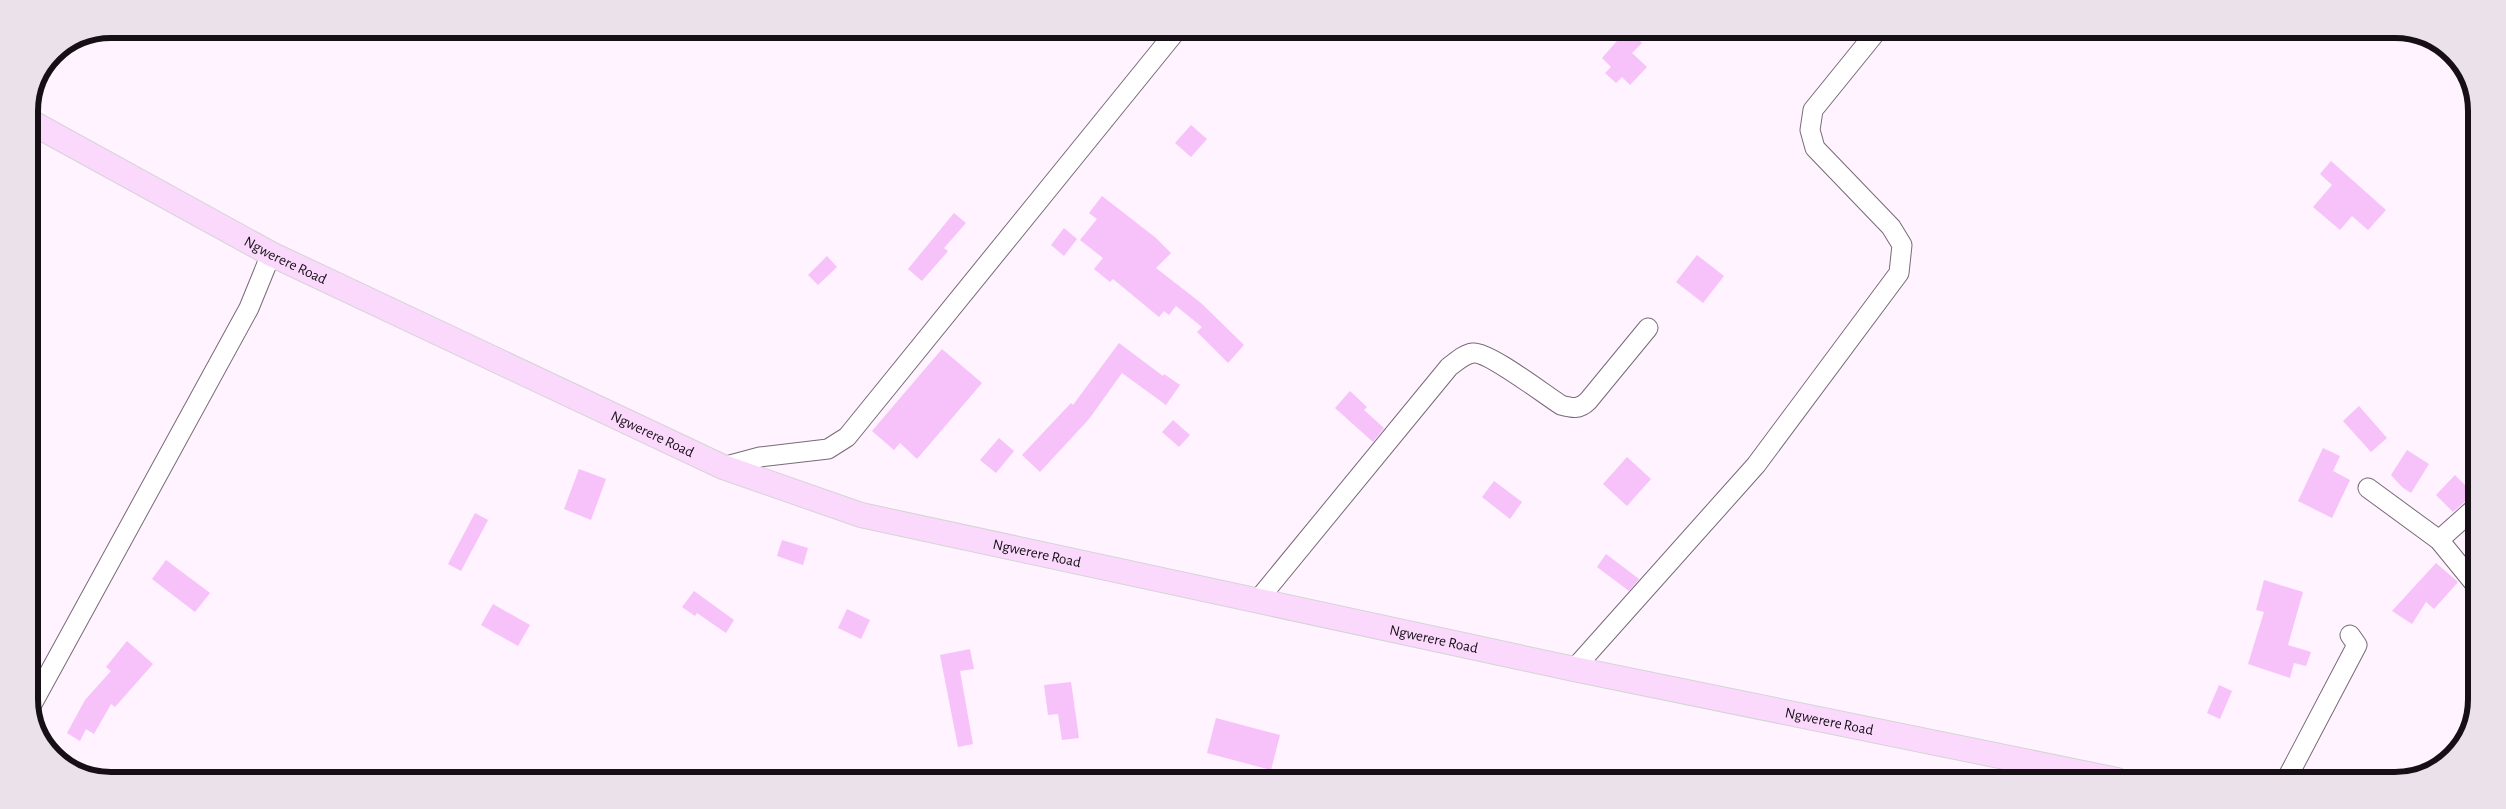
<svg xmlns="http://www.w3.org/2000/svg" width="2506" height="809" font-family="'Alegreya Sans',sans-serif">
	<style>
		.building { fill: #f7c1f9 }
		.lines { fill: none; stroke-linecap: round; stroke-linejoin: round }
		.minor-casing { stroke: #796979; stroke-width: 21 }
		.major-casing { stroke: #d5d4d5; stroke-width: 26 }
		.minor { stroke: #fff; stroke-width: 19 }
		.major { stroke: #fbd9fc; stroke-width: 24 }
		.labels { text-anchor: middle; stroke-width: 4.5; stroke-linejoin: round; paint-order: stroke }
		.street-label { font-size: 15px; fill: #161016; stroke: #fef3fe }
		.rim { fill: none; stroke: #161016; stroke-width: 6 }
	</style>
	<rect width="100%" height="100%" fill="#fef3fe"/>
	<!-- building -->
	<g class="building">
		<polygon points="1606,31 1629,31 1642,43 1632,53 1647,67 1630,85 1622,77 1616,83 1605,73 1611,67 1602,58 1617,41"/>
		<polygon points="1191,125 1207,139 1191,157 1175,143"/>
		<polygon points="2331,161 2386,210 2368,230 2352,216 2340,230 2313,207 2332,185 2320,174"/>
		<polygon points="1102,196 1156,238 1171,253 1156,268 1201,303 1244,345 1228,363 1197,332 1202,327 1176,306 1169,315 1164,311 1159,317 1113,279 1110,282 1094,269 1103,258 1080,240 1097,219 1089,213"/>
		<polygon points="954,213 966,223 944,248 948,251 922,281 908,269"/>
		<polygon points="1064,228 1077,239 1064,256 1051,245"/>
		<polygon points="1697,255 1724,276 1703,303 1676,282"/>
		<polygon points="827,256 837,267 818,285 808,275"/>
		<polygon points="1119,343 1163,376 1164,374 1180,385 1166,405 1122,373 1089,419 1040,472 1022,455 1071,403 1073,405"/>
		<polygon points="942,349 982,383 917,459 900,443 894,450 872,431"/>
		<polygon points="1350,391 1367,407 1364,410 1384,428 1373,442 1335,408"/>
		<polygon points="2359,406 2387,438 2371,452 2343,421"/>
		<polygon points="1173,420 1190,435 1179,447 1162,432"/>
		<polygon points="999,438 1014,451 996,473 980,460"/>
		<polygon points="2323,448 2340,456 2333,471 2350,480 2332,518 2298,501"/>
		<polygon points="2407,450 2429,464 2411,493 2402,487 2391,475"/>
		<polygon points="1627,457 1651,479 1627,506 1603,484"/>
		<polygon points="579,469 606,479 591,520 564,509"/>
		<polygon points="2455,475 2474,494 2453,512 2436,495"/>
		<polygon points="1494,481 1522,502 1510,519 1482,497"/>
		<polygon points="475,513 488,520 461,571 448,564"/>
		<polygon points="782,540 808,548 803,565 777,556"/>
		<polygon points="1606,554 1639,579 1629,591 1597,567"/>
		<polygon points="166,560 210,593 195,612 152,579"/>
		<polygon points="2436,563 2458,582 2434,609 2426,602 2412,624 2392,611"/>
		<polygon points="2264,580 2303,592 2288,645 2311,652 2306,666 2294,663 2290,678 2248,664 2264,612 2256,610"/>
		<polygon points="694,591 734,620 726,633 697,613 695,616 682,607"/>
		<polygon points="493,604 530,625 518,646 481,625"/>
		<polygon points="847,609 870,620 861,639 838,628"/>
		<polygon points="127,641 153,664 115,707 111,704 94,734 86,729 80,741 67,733 85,700 111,671 106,667"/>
		<polygon points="970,649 974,669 960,671 973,744 958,747 940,655"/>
		<polygon points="1071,682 1079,738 1062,740 1058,714 1048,715 1044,685"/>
		<polygon points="2219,685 2232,691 2220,719 2207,713"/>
		<polygon points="1216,718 1280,735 1271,770 1207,753"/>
	</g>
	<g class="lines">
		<!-- minor casing -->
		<g class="minor-casing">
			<g id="minor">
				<polyline points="723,467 760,457 828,449 847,437 1177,30"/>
				<polyline points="2368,488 2439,540 2475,584"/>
				<polyline points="2439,540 2475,508"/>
				<path d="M1257,601L1449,367C1456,362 1464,354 1473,353C1488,351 1545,395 1561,405C1572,408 1579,410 1588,401L1648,328"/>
				<polyline points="1574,669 1756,465 1899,273 1902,245 1891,227 1815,148 1810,130 1813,110 1877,31"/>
				<polyline points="30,708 249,308 271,254"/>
				<polyline points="2286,780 2357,645 2350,635"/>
			</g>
		</g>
		<!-- major casing -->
		<g class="major-casing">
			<g id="major">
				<path id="s1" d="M29,121L271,254L723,467L861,515L1574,669L2117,780"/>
			</g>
		</g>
		<!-- minor -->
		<use href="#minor" class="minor"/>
		<!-- major -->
		<use href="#major" class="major"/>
	</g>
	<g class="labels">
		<!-- street labels -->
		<g class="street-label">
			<text dy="5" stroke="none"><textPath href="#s1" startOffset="292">Ngwerere Road</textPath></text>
			<text dy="5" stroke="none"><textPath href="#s1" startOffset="698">Ngwerere Road</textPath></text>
			<text dy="5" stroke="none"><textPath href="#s1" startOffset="1102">Ngwerere Road</textPath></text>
			<text dy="5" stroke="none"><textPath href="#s1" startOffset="1508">Ngwerere Road</textPath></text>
			<text dy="5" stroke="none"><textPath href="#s1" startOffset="1912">Ngwerere Road</textPath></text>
		</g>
	</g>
	<!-- crop -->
	<path d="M0 0H2506V809H0ZM111 38H2395A73 73 0 0 1 2468 111V699A73 73 0 0 1 2395 772H111A73 73 0 0 1 38 699V111A73 73 0 0 1 111 38Z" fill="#ebe1eb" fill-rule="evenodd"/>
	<path class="rim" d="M111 38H2395A73 73 0 0 1 2468 111V699A73 73 0 0 1 2395 772H111A73 73 0 0 1 38 699V111A73 73 0 0 1 111 38Z"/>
</svg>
